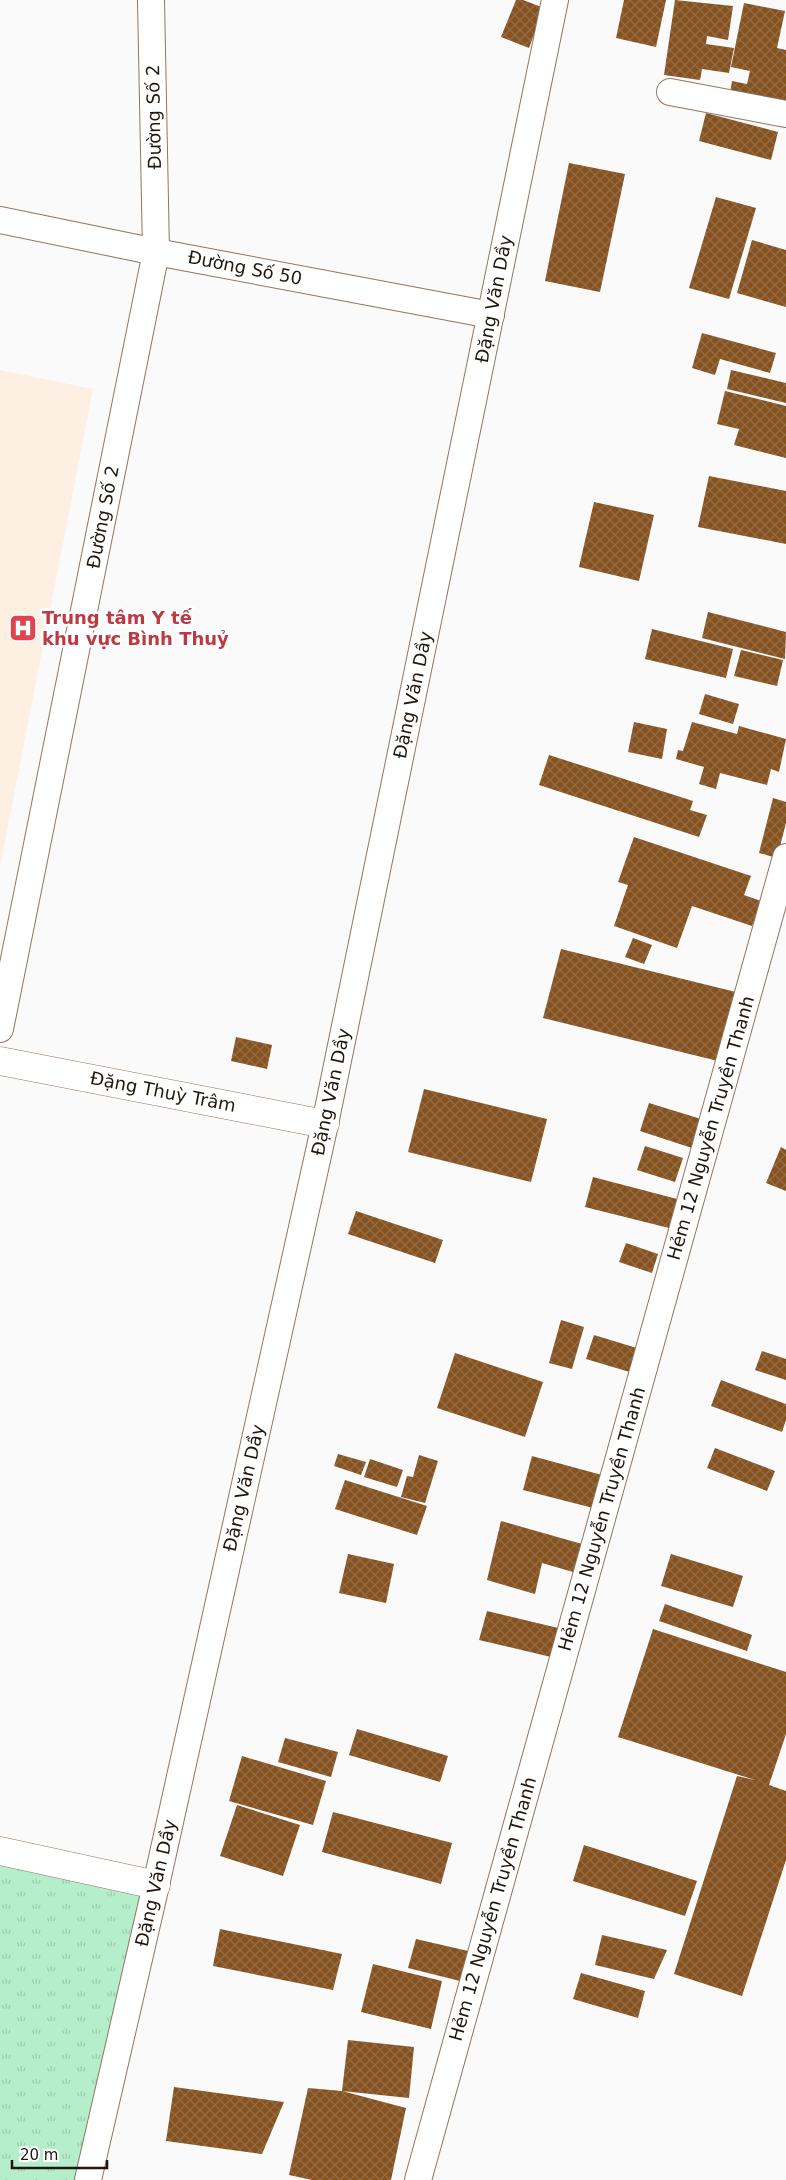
<svg xmlns="http://www.w3.org/2000/svg" width="786" height="2180" font-family="'DejaVu Sans',sans-serif">
	<style>
		.built { fill: #feefe3 }
		.grass { fill: url(#grass-tufts) }
		.building { fill: url(#building-cross-hatch) }
		.lines { fill: none; stroke-linecap: round; stroke-linejoin: round }
		.street-casing { stroke: #907660; stroke-width: 28 }
		.secondary-casing { stroke: #907660; stroke-width: 29 }
		.street { stroke: #fff; stroke-width: 26 }
		.secondary { stroke: #fff; stroke-width: 28 }
		.labels { text-anchor: middle; stroke-width: 5; stroke-linejoin: round; paint-order: stroke }
		.street-label { font-size: 18px; fill: #21170e; stroke: #fff }
		.health-label { font-size: 18px; font-weight: bold; fill: #be3a42; stroke: #fff; text-anchor: start }
	</style>
	<defs>
		<pattern id="grass-tufts" width="24" height="20" patternUnits="userSpaceOnUse" patternTransform="scale(1.25)"><rect width="24" height="20" fill="#b5eeca"/><path d="M3 7l-1-3M5 7V3M7 7l1-3M15 17l-1-3M17 17v-4M19 17l1-3" fill="none" stroke="#9bcbac"/></pattern>
		<pattern id="building-cross-hatch" width="8" height="8" patternUnits="userSpaceOnUse" patternTransform="scale(1.25)"><rect width="8" height="8" fill="#86521f"/><path d="M0 0l8 8M0 8l8-8" fill="none" stroke="#946c45"/></pattern>
	</defs>
	<rect width="100%" height="100%" fill="#fafafa"/>
	<!-- built -->
	<polygon class="built" points="0,370 93,389 0,867"/>
	<!-- grass -->
	<polygon class="grass" points="0,1851 156,1885 84,2180 0,2180"/>
	<!-- building -->
	<g class="building">
		<polygon points="516,0 523,0 544,8 529,48 501,37"/>
		<polygon points="624,0 666,0 656,47 616,38"/>
		<polygon points="675,0 733,6 728,40 707,36 706,44 734,48 729,73 702,69 700,80 664,75"/>
		<polygon points="744,3 785,11 777,48 786,50 786,102 729,99 732,81 747,84 750,71 731,67"/>
		<polygon points="706,113 778,132 771,160 699,141"/>
		<polygon points="569,163 625,174 600,292 545,281"/>
		<polygon points="716,197 756,208 729,299 689,288"/>
		<polygon points="752,240 786,250 786,307 737,293"/>
		<polygon points="702,333 776,353 770,373 720,359 715,375 692,368"/>
		<polygon points="731,370 786,383 786,403 727,389"/>
		<polygon points="725,391 786,406 786,458 734,445 739,429 717,424"/>
		<polygon points="709,476 786,491 786,544 698,527"/>
		<polygon points="594,502 654,515 639,581 579,567"/>
		<polygon points="708,612 786,632 785,659 702,638"/>
		<polygon points="652,629 733,649 726,678 645,659"/>
		<polygon points="741,650 783,660 777,686 734,676"/>
		<polygon points="705,694 739,704 733,724 699,714"/>
		<polygon points="634,722 667,729 662,759 628,752"/>
		<polygon points="692,722 737,734 739,726 786,739 779,772 771,769 767,785 720,773 716,789 699,784 704,767 676,759 678,750 683,751"/>
		<polygon points="549,755 693,801 690,810 707,815 699,837 539,785"/>
		<polygon points="773,798 786,802 786,823 777,858 759,853"/>
		<polygon points="634,837 751,876 744,895 761,901 752,926 692,906 677,948 614,926 628,885 618,882"/>
		<polygon points="633,938 652,945 644,964 625,957"/>
		<polygon points="561,949 744,994 726,1063 543,1018"/>
		<polygon points="236,1037 272,1045 267,1069 231,1061"/>
		<polygon points="424,1089 547,1119 531,1182 408,1152"/>
		<polygon points="649,1103 701,1119 692,1148 640,1131"/>
		<polygon points="645,1146 683,1158 675,1182 637,1170"/>
		<polygon points="781,1147 786,1150 786,1191 766,1183"/>
		<polygon points="593,1177 677,1199 669,1228 585,1207"/>
		<polygon points="356,1211 443,1240 435,1263 348,1234"/>
		<polygon points="626,1243 658,1254 652,1273 619,1262"/>
		<polygon points="561,1320 584,1327 572,1369 549,1363"/>
		<polygon points="594,1335 640,1349 633,1373 586,1359"/>
		<polygon points="762,1351 786,1359 786,1380 755,1370"/>
		<polygon points="455,1353 543,1382 525,1437 437,1408"/>
		<polygon points="721,1380 786,1404 786,1420 782,1432 711,1406"/>
		<polygon points="715,1448 775,1471 767,1491 707,1468"/>
		<polygon points="338,1454 366,1462 361,1475 334,1466"/>
		<polygon points="419,1455 438,1461 425,1503 401,1497 407,1476 413,1477"/>
		<polygon points="532,1456 602,1475 593,1508 523,1490"/>
		<polygon points="370,1459 403,1470 397,1487 364,1477"/>
		<polygon points="345,1480 427,1506 417,1535 335,1509"/>
		<polygon points="501,1521 582,1544 573,1572 542,1563 535,1594 487,1580"/>
		<polygon points="348,1554 394,1564 386,1603 339,1593"/>
		<polygon points="671,1554 743,1576 733,1607 661,1586"/>
		<polygon points="665,1604 752,1635 747,1651 659,1621"/>
		<polygon points="487,1611 558,1628 551,1657 479,1640"/>
		<polygon points="653,1629 786,1672 786,1734 769,1785 786,1791 786,1860 742,1996 674,1974 737,1776 755,1780 618,1737"/>
		<polygon points="357,1729 448,1756 440,1782 349,1755"/>
		<polygon points="285,1738 338,1752 331,1777 278,1762"/>
		<polygon points="242,1756 326,1781 313,1825 229,1801"/>
		<polygon points="237,1805 300,1825 283,1876 220,1856"/>
		<polygon points="333,1812 452,1843 441,1884 322,1852"/>
		<polygon points="584,1845 697,1881 685,1916 573,1881"/>
		<polygon points="220,1929 342,1954 333,1990 213,1966"/>
		<polygon points="602,1935 667,1950 654,1979 595,1965"/>
		<polygon points="416,1939 468,1951 460,1981 408,1968"/>
		<polygon points="373,1964 442,1981 431,2029 361,2012"/>
		<polygon points="581,1973 645,1991 638,2018 573,1999"/>
		<polygon points="348,2040 414,2047 409,2098 342,2091 406,2108 391,2180 312,2180 289,2175 308,2088 342,2091"/>
		<polygon points="174,2087 284,2102 262,2154 166,2141"/>
	</g>
	<g class="lines">
		<!-- street casing -->
		<g class="street-casing">
			<g id="street">
				<polyline points="670,92 786,114"/>
				<polyline points="0,220 156,252 491,315"/>
				<polyline points="0,1029 156,252 151,0"/>
				<polyline points="88,2180 156,1885 325,1124 555,0"/>
				<polyline points="418,2180 786,857"/>
			</g>
		</g>
		<!-- secondary casing -->
		<g class="secondary-casing">
			<g id="secondary">
				<polyline points="0,1061 325,1124"/>
				<polyline points="0,1851 156,1885"/>
			</g>
		</g>
		<!-- street -->
		<use href="#street" class="street"/>
		<!-- secondary -->
		<use href="#secondary" class="secondary"/>
	</g>
	<!-- icons -->
	<defs>
		<g id="hospital-square" transform="scale(1.4375)"><rect x="-9" y="-9" width="18" height="18" rx="4" fill="#e0444e" stroke="#fff"/><path d="M-5-5h3v3.5h4V-5h3V5h-3V1.5h-4V5h-3Z" fill="#fff"/></g>
	</defs>
	<g fill-rule="evenodd">
		<use href="#hospital-square" x="23" y="628"/>
	</g>
	<g class="labels">
		<!-- street labels -->
		<g class="street-label">
			<text transform="translate(154 117) rotate(-91)" y="6">Đường Số 2</text>
			<text transform="translate(245 268) rotate(11)" y="6">Đường Số 50</text>
			<text transform="translate(494 299) rotate(-79)" y="6">Đặng Văn Dầy</text>
			<text transform="translate(103 517) rotate(-79)" y="6">Đường Số 2</text>
			<text transform="translate(413 695) rotate(-78)" y="6">Đặng Văn Dầy</text>
			<text transform="translate(163 1092) rotate(11)" y="6">Đặng Thuỳ Trâm</text>
			<text transform="translate(331 1092) rotate(-78)" y="6">Đặng Văn Dầy</text>
			<text transform="translate(711 1128) rotate(-74)" y="6">Hẻm 12 Nguyễn Truyền Thanh</text>
			<text transform="translate(244 1488) rotate(-77)" y="6">Đặng Văn Dầy</text>
			<text transform="translate(602 1519) rotate(-74)" y="6">Hẻm 12 Nguyễn Truyền Thanh</text>
			<text transform="translate(156 1883) rotate(-77)" y="6">Đặng Văn Dầy</text>
			<text transform="translate(493 1909) rotate(-74)" y="6">Hẻm 12 Nguyễn Truyền Thanh</text>
		</g>
		<!-- health labels -->
		<g class="health-label">
			<text x="42" y="624">Trung tâm Y tế<tspan x="42" dy="21">khu vực Bình Thuỷ</tspan></text>
		</g>
	</g>
	<!-- scale -->
	<path d="M12 2160v8h95v-8" fill="none" stroke="#21170e" stroke-width="2.5"/>
	<text x="20" y="2160" font-size="15" fill="#21170e" stroke="#ffffff" stroke-width="4" paint-order="stroke">20 m</text>
</svg>
